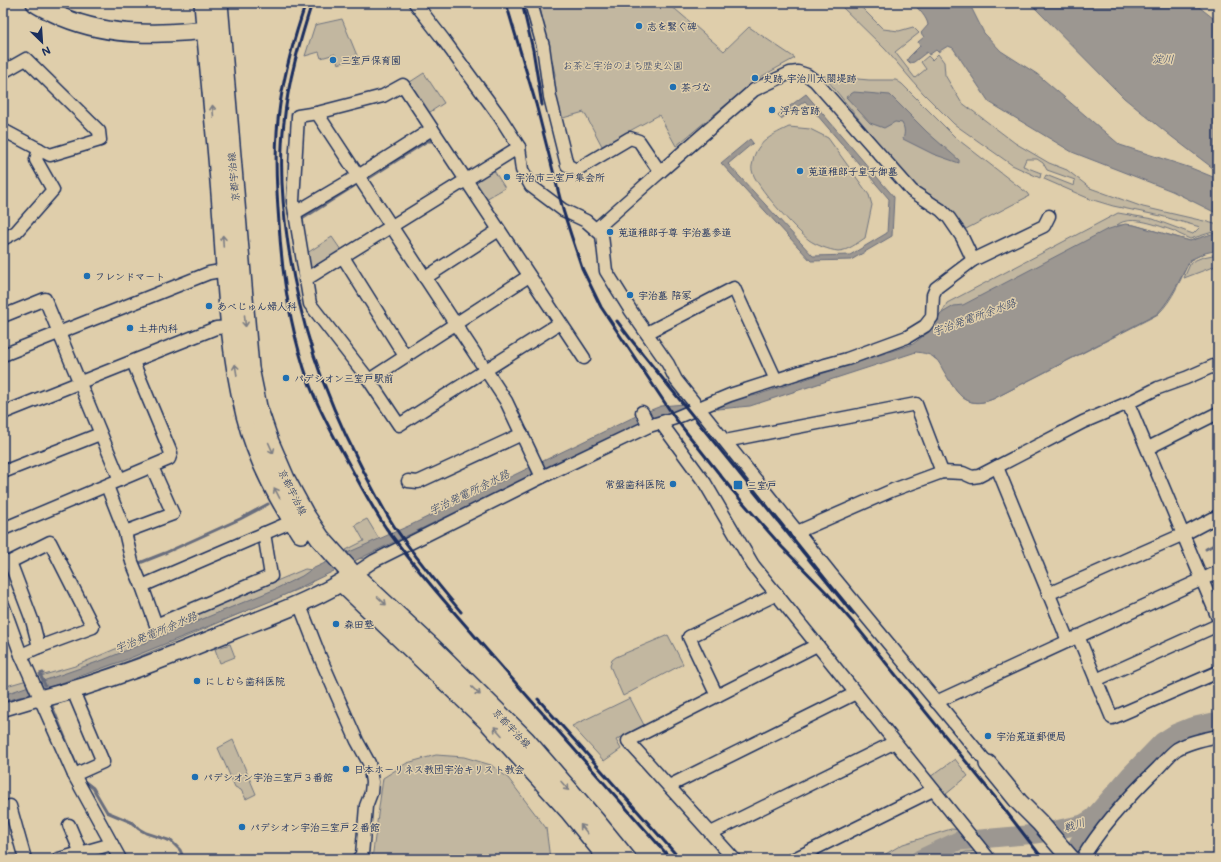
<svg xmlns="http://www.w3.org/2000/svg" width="1221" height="862" font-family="Mali,'Klee One',sans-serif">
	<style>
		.green { fill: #c2b7a0; stroke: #6e737f }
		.water { fill: #9c9791; stroke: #686d7d }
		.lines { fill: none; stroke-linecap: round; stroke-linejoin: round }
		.stream { stroke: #686d7d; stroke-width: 3 }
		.river { stroke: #9c9791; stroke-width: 19 }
		.street-casing { stroke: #1b2f5e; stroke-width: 15 }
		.secondary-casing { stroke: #1b2f5e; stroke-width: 20 }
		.primary-casing { stroke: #1b2f5e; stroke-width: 22 }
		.street { stroke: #dfceab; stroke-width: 12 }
		.secondary { stroke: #dfceab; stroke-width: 17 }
		.primary { stroke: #dfceab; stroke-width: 19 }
		.rail { stroke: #1b2f5e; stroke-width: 3 }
		.oneway { stroke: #7d7e84 }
		.poi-dot { fill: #1f6fb2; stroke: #dfceab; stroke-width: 1.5 }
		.labels { text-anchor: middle; stroke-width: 3; stroke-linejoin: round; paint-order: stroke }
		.poi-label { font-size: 10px; font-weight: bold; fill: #1b2f5e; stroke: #dfceab; text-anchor: start }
		.park-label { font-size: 10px; fill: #2c3d65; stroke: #dfceab }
		.street-label { font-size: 10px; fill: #1b2f5e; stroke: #dfceab }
		.water-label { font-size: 11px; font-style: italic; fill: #2e3f66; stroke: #dfceab }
	</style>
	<rect width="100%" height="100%" fill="#dfceab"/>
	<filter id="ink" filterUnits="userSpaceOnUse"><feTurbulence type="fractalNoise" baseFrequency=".025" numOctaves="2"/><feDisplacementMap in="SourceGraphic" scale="8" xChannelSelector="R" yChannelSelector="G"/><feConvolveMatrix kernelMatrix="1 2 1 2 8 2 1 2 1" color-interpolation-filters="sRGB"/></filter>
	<g filter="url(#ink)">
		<!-- green -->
		<g class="green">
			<polygon points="539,3 663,3 675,9 724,51 749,27 795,58 757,79 676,146 659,115 602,146 584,112 563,118 560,115 553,96 555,74"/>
			<path d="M838,3H857L883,29L899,31L913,27L919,33L895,52L915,78L926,69L921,62L928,56L932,60L938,54L944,62L945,75L961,102L1015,143L1049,163L1067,170L1090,188L1143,207L1204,221L1218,225L1216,231L1190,239L1179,234L1174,231C1159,226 1131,214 1117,225H1134L1190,241L1199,238L1195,248L1205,253L1190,260C1181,278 1173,300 1158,314C1153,317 1147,320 1141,323L993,399C960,413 953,384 939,362C937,359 934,359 932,356C927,352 925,342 922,337L942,313L947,303L1118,213L1153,219L1193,234L1200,227L1161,216L1113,206L1090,199L1044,179L1046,175L1074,186L1075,180L1047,170L1043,163L1037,159H1026L1023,166L1041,173L1040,178L1012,165L954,124L923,93L885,49Z"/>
			<polygon points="342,19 358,58 338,64 335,54 321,58 319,52 305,56 315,25"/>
			<polygon points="424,73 444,103 427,114 407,84"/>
			<polygon points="824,76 869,80 896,80 902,84 956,138 1027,193 1029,196 966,229 946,205 917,186 880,145"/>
			<path d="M789,127L810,129L828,138L869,195L872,205L865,238C857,243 848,251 838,251C829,250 816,245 809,240C796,230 754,185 752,170C751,167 753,163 753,161C756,142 774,134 789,127Z"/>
			<polygon points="493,169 505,188 484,200 474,183 476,178"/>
			<polygon points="332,237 343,253 309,275 304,255"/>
			<polygon points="1218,254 1218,265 1184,278 1191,262 1203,257"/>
			<path d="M367,519L384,547L382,553C368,559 358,563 346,550L364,541L355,525Z"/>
			<path d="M305,569L312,570V581L311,584C260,604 210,627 160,648C109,670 55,686 3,704V687L75,666Z"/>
			<polygon points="668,635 683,664 623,696 610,666 612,660 616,657"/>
			<polygon points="230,644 235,657 220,663 215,649"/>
			<polygon points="630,698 644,725 616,740 621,749 604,761 572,726"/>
			<polygon points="233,740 256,794 246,799 241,790 235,787 218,748"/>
			<polygon points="436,755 464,757 491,765 508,778 546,828 550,859 372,859 383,778 407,763"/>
			<polygon points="955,759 968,776 945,795 930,777"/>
			<polygon points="951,829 964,830 978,851 966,852 951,859 877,859 903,844"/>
		</g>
		<!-- water -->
		<g class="water">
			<path d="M913,3H969L984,33L1001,51L1037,74L1120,145L1191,168L1218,179V214L1172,191L1072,152L989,102L953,48L948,46L938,52L936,50L929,55L927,52L914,62L910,63L907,60L909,57L920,46L918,42L924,37L921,33L928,25C927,17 918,9 913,3Z"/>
			<polygon points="1030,3 1194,3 1218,22 1218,172 1172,137 1124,98"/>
			<path d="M854,92L890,95L927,132L959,160V163L933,154L903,139C905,133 905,129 902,123L895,122L884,128L870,123L846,97Z"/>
			<polygon points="806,94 894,197 892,236 851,260 811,261 721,163 750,139 753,143 728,164 813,256 850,255 887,233 889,199 805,101 781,119 778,115"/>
			<path d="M1125,224L1134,225L1190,241L1218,232V250L1205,253L1190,260C1180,279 1172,298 1157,314L993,399C964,411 956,391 943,370C941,366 939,362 936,359C930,354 924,353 916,352L750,406L666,414L518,482L276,599L125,660L42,690L3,702V695L103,660L271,591L302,576L312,569L338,557L413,524L636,416L661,406L732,400L757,395L913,344L922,337L942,313L954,306L963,305L1106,230Z"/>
		</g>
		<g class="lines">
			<!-- stream -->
			<g class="stream">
				<polyline points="366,180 427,141 433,141"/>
				<polyline points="302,219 354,186"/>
				<polyline points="1206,549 1218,543"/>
				<polyline points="137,564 165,553 240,519 268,504"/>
				<polyline points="43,673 40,674 45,685"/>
				<polyline points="52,706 78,769"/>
				<polyline points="82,778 84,781 93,788 107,812 131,822 139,829 146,833 171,841 180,850 184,859"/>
			</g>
			<!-- river -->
			<g class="river">
				<polyline points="920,859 958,841 1037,834 1083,824 1093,818 1131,774 1162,742 1176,733 1191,727 1218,721"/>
				<polyline points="1070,859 1093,818"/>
			</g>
			<!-- street casing -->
			<g class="street-casing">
				<g id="street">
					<polyline points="415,3 443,39 500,117 519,147 522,170 531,186 563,210 586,221 602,235 606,271 631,311 668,364 676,380 831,574 988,764"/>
					<polyline points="531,3 543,46 550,97 567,165 576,170 630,138 639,141 660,172 596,229"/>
					<polyline points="3,72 26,59 99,131 100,140 50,155 3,130"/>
					<polyline points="317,113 506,401 542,477"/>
					<polyline points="660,172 754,90 790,73 798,72 807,75 815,81 912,191 941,210 949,218 962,237 973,260"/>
					<polyline points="295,213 358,176 432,129"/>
					<polyline points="3,239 16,232 53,190 36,160 39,149"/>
					<polyline points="343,257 405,356"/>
					<polyline points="425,278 499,230"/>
					<polyline points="305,280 519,147"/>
					<polyline points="3,316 45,299 120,480"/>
					<polyline points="560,323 399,425 369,380 310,304 293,201 298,116 317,113 383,96 403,85 584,358"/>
					<polyline points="647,333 734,288 776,380"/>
					<polyline points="3,355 209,273 232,269"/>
					<polyline points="369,380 529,276"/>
					<polyline points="1128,403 1218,618"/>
					<polyline points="642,412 649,426"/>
					<polyline points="3,413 216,328 230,327"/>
					<polyline points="661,423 705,483 753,565 989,859"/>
					<polyline points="725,441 916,404 942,472"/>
					<polyline points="1148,448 1218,413"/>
					<polyline points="997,467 1068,641"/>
					<polyline points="3,472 100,434"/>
					<polyline points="408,481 418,482 522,434"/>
					<polyline points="107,486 125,532 132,562 142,586 156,625 271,576 264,533"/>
					<polyline points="3,529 169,459 171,453 133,362"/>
					<polyline points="125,532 173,514 152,467"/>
					<polyline points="797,532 893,490 942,472 963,473 972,477 979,476 1083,422 1128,403 1158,388 1186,378 1218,364"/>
					<polyline points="3,562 10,562 50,542 93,627 39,647 21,655"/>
					<polyline points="10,562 32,620 39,647"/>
					<polyline points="353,575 374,561 542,477 649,426 675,418 730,395 807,370 847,359 907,337 925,326 932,317 933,295 936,288 973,260 1044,226 1049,216"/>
					<polyline points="142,586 293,521"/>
					<polyline points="1048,594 1184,534 1218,516"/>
					<polyline points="299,603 320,657 357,741 369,763 372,782 371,793 366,806 362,855 358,859"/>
					<polyline points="3,605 21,655 74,775 120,859"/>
					<polyline points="1078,636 1112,718 1218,672"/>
					<polyline points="1096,680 1218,625"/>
					<polyline points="73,691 103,762 74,775"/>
					<polyline points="717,696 689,637 777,594"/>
					<polyline points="936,702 1218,572"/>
					<polyline points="3,710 40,699"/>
					<polyline points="669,786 856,693"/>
					<polyline points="10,806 25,859"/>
					<polyline points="69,825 81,853"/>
					<polyline points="711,833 895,742"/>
					<polyline points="59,859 112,844"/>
					<polyline points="734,859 628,741 817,645"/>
					<polyline points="794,859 933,790"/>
					<path d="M1082,859C1102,825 1129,796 1157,769C1163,763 1170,754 1177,749C1189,742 1204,739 1218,736"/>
				</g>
			</g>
			<!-- secondary casing -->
			<g class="secondary-casing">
				<g id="secondary">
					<path d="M35,3C43,9 53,12 62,17C115,39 165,34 220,29"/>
					<path d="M40,699C107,682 171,656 234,630C274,614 317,599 353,575"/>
					<polyline points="988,764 1019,802 1040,823 1071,859"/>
				</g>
			</g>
			<!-- primary casing -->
			<g class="primary-casing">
				<g id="primary">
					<path d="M204,3C210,75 218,148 223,220C227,286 230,351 246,415C256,455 278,498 301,533"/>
					<polyline points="218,3 249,368 257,407 269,442 285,479 304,514 320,538 353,575 432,648 525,740 595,821 626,859"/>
					<polyline points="345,585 487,720 569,810 609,859"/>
				</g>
			</g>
			<!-- street -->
			<use href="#street" class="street"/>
			<!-- secondary -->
			<use href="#secondary" class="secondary"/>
			<!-- primary -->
			<use href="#primary" class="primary"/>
			<!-- rail -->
			<g class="rail">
				<path d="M306,3C295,35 285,71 280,104C274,143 276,183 279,223C282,277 291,332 309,383C320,413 336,440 351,468C362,488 373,509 386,528C421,576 461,620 500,665C557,730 614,795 671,859"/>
				<path d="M312,3C300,41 288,81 284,122C279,162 282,203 288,244C300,324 322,390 359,462C370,484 381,506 394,526C414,556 438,584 461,612"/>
				<polyline points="506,3 536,104 563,210 571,235 582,268 601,307 675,418 732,490 782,547 827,593 856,626 998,801 1043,859"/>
				<polyline points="522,3 533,50 542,105"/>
				<polyline points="617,321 629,337 853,614"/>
				<polyline points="538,699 680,859"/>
			</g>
		</g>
		<!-- one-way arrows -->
		<defs><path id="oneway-shaft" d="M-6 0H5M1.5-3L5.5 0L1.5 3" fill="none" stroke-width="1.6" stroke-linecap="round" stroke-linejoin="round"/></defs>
		<g class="oneway">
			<use href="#oneway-shaft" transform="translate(213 111) rotate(-95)"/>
			<use href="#oneway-shaft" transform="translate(223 241) rotate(-93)"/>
			<use href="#oneway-shaft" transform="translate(245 321) rotate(85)"/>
			<use href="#oneway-shaft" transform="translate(236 370) rotate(-99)"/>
			<use href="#oneway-shaft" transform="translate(271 448) rotate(66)"/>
			<use href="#oneway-shaft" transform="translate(277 493) rotate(-117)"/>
			<use href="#oneway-shaft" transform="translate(382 601) rotate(43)"/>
			<use href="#oneway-shaft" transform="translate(476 691) rotate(44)"/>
			<use href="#oneway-shaft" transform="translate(498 731) rotate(-132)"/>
			<use href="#oneway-shaft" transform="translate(565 786) rotate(49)"/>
			<use href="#oneway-shaft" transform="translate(584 829) rotate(-129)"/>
		</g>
	</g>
	<!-- markers -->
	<g class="poi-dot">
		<circle cx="639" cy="26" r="4"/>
		<circle cx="333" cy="60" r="4"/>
		<circle cx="755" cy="78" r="4"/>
		<circle cx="673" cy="87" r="4"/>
		<circle cx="772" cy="110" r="4"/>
		<circle cx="800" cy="171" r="4"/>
		<circle cx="507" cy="177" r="4"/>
		<circle cx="610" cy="232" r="4"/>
		<circle cx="87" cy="276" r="4"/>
		<circle cx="630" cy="295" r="4"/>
		<circle cx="209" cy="306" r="4"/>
		<circle cx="130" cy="328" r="4"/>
		<circle cx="286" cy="378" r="4"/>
		<circle cx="673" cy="484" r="4"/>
		<rect x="733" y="480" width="10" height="10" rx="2"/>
		<circle cx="336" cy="624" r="4"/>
		<circle cx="197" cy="681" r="4"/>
		<circle cx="988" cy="736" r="4"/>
		<circle cx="346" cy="769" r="4"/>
		<circle cx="195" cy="777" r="4"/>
		<circle cx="242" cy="827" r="4"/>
	</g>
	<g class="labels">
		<!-- poi labels -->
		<g class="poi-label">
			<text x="647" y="30">志を繋ぐ碑</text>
			<text x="341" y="64">三室戸保育園</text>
			<text x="763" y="82">史跡 宇治川太閤堤跡</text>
			<text x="681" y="91">茶づな</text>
			<text x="780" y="114">浮舟宮跡</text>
			<text x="808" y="175">莵道稚郎子皇子御墓</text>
			<text x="515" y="181">宇治市三室戸集会所</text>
			<text x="618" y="236">莵道稚郎子尊 宇治墓参道</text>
			<text x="95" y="280">フレンドマート</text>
			<text x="638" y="299">宇治墓 陪冢</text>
			<text x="217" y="310">あべじゅん婦人科</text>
			<text x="138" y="332">土井内科</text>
			<text x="294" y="382">パデシオン三室戸駅前</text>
			<text x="665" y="488" text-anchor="end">常盤歯科医院</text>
			<text x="747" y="489">三室戸</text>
			<text x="344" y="628">森田塾</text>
			<text x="205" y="685">にしむら歯科医院</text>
			<text x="996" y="740">宇治菟道郵便局</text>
			<text x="354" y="773">日本ホーリネス教団宇治キリスト教会</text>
			<text x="203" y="781">パデシオン宇治三室戸３番館</text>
			<text x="250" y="831">パデシオン宇治三室戸２番館</text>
		</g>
		<!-- park labels -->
		<g class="park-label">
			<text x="623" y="69">お茶と宇治のまち歴史公園</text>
		</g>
		<!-- street labels -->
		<g class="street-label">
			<text transform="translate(233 177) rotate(-95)" y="4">京都宇治線</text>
			<text transform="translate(293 492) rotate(63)" y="4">京都宇治線</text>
			<text transform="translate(512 728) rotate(46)" y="4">京都宇治線</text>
		</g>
		<!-- water labels -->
		<g class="water-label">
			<text x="1163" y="63">淀川</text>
			<text transform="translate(974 317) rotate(-20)" y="4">宇治発電所余水路</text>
			<text transform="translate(469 492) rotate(-26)" y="4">宇治発電所余水路</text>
			<text transform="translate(156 632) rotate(-23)" y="4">宇治発電所余水路</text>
			<text transform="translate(1074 825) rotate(-17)" y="4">戦川</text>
		</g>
	</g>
	<!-- margin -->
	<rect width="1221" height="862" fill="none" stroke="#dfceab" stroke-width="16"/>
	<rect x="8" y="8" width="1205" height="846" fill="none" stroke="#1b2f5e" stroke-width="1.5" filter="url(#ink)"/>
	<!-- north arrow -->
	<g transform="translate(42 42) rotate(155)" stroke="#dfceab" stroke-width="3" paint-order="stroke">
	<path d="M0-3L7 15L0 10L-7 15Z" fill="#1b2f5e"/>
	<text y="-6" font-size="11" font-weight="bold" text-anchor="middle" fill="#1b2f5e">N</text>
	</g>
</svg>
